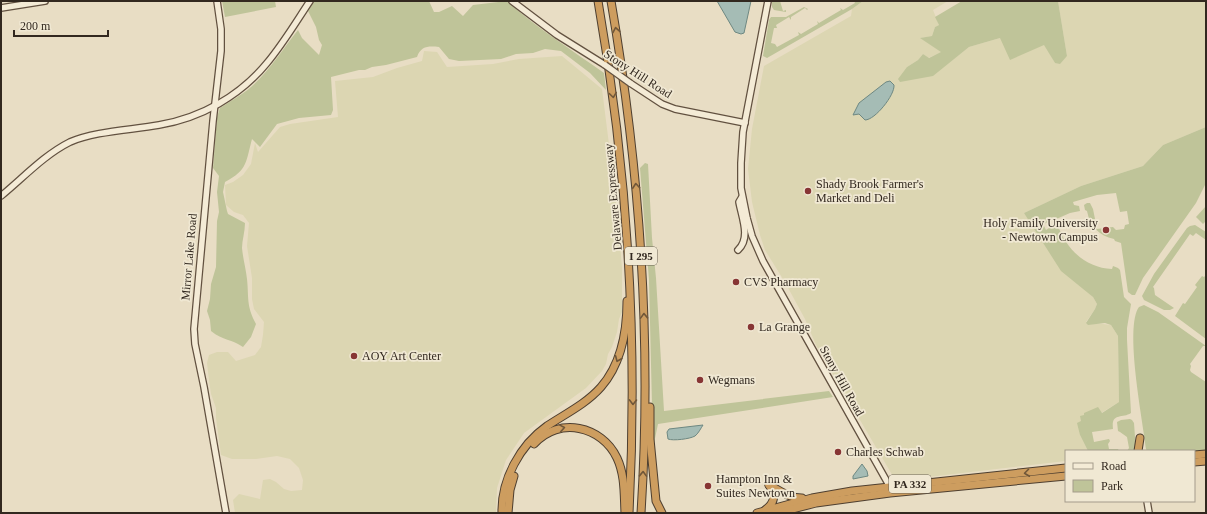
<svg xmlns="http://www.w3.org/2000/svg" width="1207" height="514" font-family="'Times New Roman',serif">
	<style>
		.farmland { fill: #dcd6b2 }
		.green { fill: #bfc499 }
		.water { fill: #a5bcb5; stroke: #6e8882 }
		.lines { fill: none; stroke-linecap: round; stroke-linejoin: round }
		.secondary-casing { stroke: #625140; stroke-width: 8 }
		.highway-casing { stroke: #4e3f30; stroke-width: 9 }
		.secondary { stroke: #f4ebd6; stroke-width: 5.5 }
		.highway { stroke: #cd9d5f; stroke-width: 7 }
		.secondary-bridge-casing { stroke: #625140; stroke-width: 8; stroke-linecap: butt }
		.secondary-bridge { stroke: #f4ebd6; stroke-width: 5.5 }
		.oneway { stroke: #705739 }
		.poi-dot { fill: #873534; stroke: #f0e8d3; stroke-width: 1.5 }
		.labels { text-anchor: middle; stroke-width: 3.5; stroke-linejoin: round; paint-order: stroke }
		.shield { fill: #f0e8d3; stroke: #6b6255; stroke-width: 1 }
		.shield-label { font-size: 11px; font-weight: bold; fill: #32281f }
		.street-label { font-size: 12px; fill: #32281f; stroke: #f0e8d3 }
		.poi-label { font-size: 12px; fill: #32281f; stroke: #f0e8d3; text-anchor: start }
	</style>
	<rect width="100%" height="100%" fill="#e8ddc4"/>
	<!-- farmland -->
	<g class="farmland">
		<polygon points="863,1 948,1 933,10 939,25 935,27 932,36 921,38 942,52 928,58 923,54 918,60 907,67 942,68 969,47 1000,38 1045,45 1055,63 1067,56 1058,1 1206,1 1206,127 1163,145 1143,166 1081,186 1024,213 1088,292 1093,297 1097,304 1095,309 1086,322 1111,325 1118,336 1119,402 1101,413 1085,415 1082,421 1080,435 1088,451 1066,451 1066,461 903,480 894,478 816,345 805,319 786,284 765,250 760,235 752,202 748,169 752,129 764,66 851,16 852,9"/>
		<polygon points="424,51 437,52 447,67 493,64 519,59 562,56 602,89 617,208 622,268 622,312 619,319 617,332 612,347 608,354 606,364 602,371 586,388 524,433 506,460 497,488 496,513 235,513 233,500 239,494 260,499 263,480 270,479 276,482 284,489 291,491 302,490 303,480 299,468 290,459 277,456 256,459 232,459 221,455 216,418 216,408 211,394 209,380 207,363 209,355 217,352 228,352 236,361 255,355 261,347 263,335 264,322 254,309 252,299 252,278 247,246 249,223 243,215 234,212 226,205 225,185 233,182 243,175 251,164 255,143 258,152 280,127 290,124 338,117 335,81 373,77 397,68 422,61"/>
	</g>
	<!-- green -->
	<g class="green">
		<polygon points="222,1 275,1 276,7 225,17"/>
		<path d="M314,1H429L434,12H439L452,6L463,16L473,5L507,1C537,28 572,50 604,73L606,90L590,73L561,51L545,49L533,53L516,54L501,59L459,61L449,59L439,47C428,46 421,46 417,57L386,65L372,67L365,70H359L331,77L333,110L331,115L299,118L277,124L260,147L252,139C246,161 248,170 225,182L223,192L227,211L228,214L245,223C245,232 242,240 242,248C243,259 246,269 247,279C249,298 246,305 256,324L251,337L243,347C232,339 223,341 211,331L210,320L207,311L210,299L211,284L216,267L217,221L219,212L217,192L219,176L213,168L217,117L220,108C229,102 242,95 251,87C269,71 283,49 298,30L302,38L319,55L322,45L319,40L316,27L308,11Z"/>
		<polygon points="772,1 780,1 783,11 786,10 786,12 774,10 772,7"/>
		<polygon points="854,1 863,1 852,9 767,58 763,56 769,20 771,17 786,17 804,7 808,9 807,10 805,8 791,17 791,20 789,17 776,25 777,28 774,28 771,43 775,44 777,47 799,35 798,32 801,34 818,24 817,21 819,23 841,10 840,8 843,10 855,3"/>
		<polygon points="962,1 1058,1 1067,56 1060,64 1055,63 1044,45 1010,60 1000,38 969,47 933,76 900,82 898,79 907,67 918,60 923,54 929,58 941,52 920,38 932,36 935,27 939,25 935,17"/>
		<path d="M1206,127V183L1196,203L1143,278L1135,295H1132L1128,292L1121,243L1115,241L1114,239C1099,236 1090,226 1087,211L1085,210L1084,205L1087,203H1090L1093,209L1097,229L1113,227L1116,230L1124,229L1125,225L1129,224L1127,211L1120,212L1116,193L1097,195L1073,202L1074,205L1079,206L1080,211L1070,213L1054,220L1051,218L1049,219V222L1043,224L1046,230L1057,223C1065,248 1085,268 1112,269L1113,266L1118,268L1120,270L1124,297L1131,304L1127,328V340L1131,413C1122,419 1111,412 1113,429L1092,432L1094,442L1109,439L1110,441L1108,444L1109,449H1118L1119,451H1088L1080,435L1077,423L1081,421L1080,416L1084,415V413L1098,407L1102,413L1119,402L1118,336L1111,325L1105,323L1088,325L1086,323L1095,309L1097,304L1093,297L1061,271L1024,213L1081,186L1143,166L1163,145Z"/>
		<polygon points="645,163 648,164 652,238 656,278 664,411 829,391 833,397 658,424 653,448 649,280 640,168"/>
		<polygon points="1206,206 1206,221 1203,224 1196,217"/>
		<polygon points="1195,225 1206,232 1206,240 1196,233 1193,236 1190,234 1153,287 1154,288 1155,295 1174,308 1170,310 1164,310 1144,300 1142,296 1154,274 1187,228 1190,226"/>
		<polygon points="1206,275 1206,339 1175,316 1183,303 1185,304 1197,287 1195,285 1202,276 1204,277"/>
		<path d="M1144,305L1158,312L1206,346H1203L1190,364L1191,366L1190,370L1191,372L1206,382V451L1194,452L1147,451L1146,449C1143,421 1124,327 1139,307Z"/>
		<polygon points="1130,419 1132,420 1134,423 1136,451 1127,451 1129,448 1127,437 1120,432 1118,431 1117,422 1121,420"/>
	</g>
	<!-- water -->
	<g class="water">
		<polygon points="717,1 751,1 744,33 741,34 735,32"/>
		<path d="M890,81L894,85C895,95 875,120 865,120L859,114L853,115L859,103L886,82Z"/>
		<path d="M703,425C701,428 698,434 695,436C690,439 673,441 668,439L667,432L669,429Z"/>
		<polygon points="862,464 867,471 868,476 853,479 853,476"/>
	</g>
	<g class="lines">
		<!-- secondary casing -->
		<g class="secondary-casing">
			<g id="secondary">
				<polyline points="217,1 221,29 221,51 213,121 194,329 195,344 204,387 226,513"/>
				<polyline points="512,1 557,35 605,65"/>
				<polyline points="768,1 743,132 741,163 741,188 747,218 752,236 763,261 890,487 890,490"/>
				<polyline points="1,8 45,1"/>
				<polyline points="630,83 662,104 675,109 745,123"/>
				<path d="M1,196C23,178 44,155 70,142C95,131 132,130 159,125C201,118 240,96 267,63C283,44 296,22 310,1"/>
				<path d="M738,250C751,238 742,218 739,202L742,197"/>
				<polyline points="1147,501 1149,513"/>
			</g>
		</g>
		<!-- highway casing -->
		<g class="highway-casing">
			<g id="highway">
				<path d="M598,1C628,171 638,341 629,513"/>
				<path d="M611,1C640,170 652,342 641,513"/>
				<polyline points="650,407 650,439 656,501 662,513"/>
				<path d="M534,444C559,416 602,426 617,458C625,475 624,494 625,513"/>
				<polyline points="1138,451 1140,438"/>
				<polyline points="1194,455 1206,454"/>
				<polyline points="1194,462 1206,461"/>
				<path d="M769,485C781,491 789,498 802,498"/>
				<path d="M765,510C775,503 776,495 769,485"/>
				<path d="M502,513C501,480 520,445 547,426C565,414 586,404 601,387C622,363 627,332 627,301"/>
				<polyline points="508,513 510,490 514,476"/>
				<polyline points="757,513 812,498 852,491 1066,468"/>
				<polyline points="777,513 816,503 890,493 1066,476"/>
			</g>
		</g>
		<!-- secondary -->
		<use href="#secondary" class="secondary"/>
		<!-- highway -->
		<use href="#highway" class="highway"/>
		<!-- secondary-bridge casing -->
		<g class="secondary-bridge-casing">
			<polyline id="secondary-bridge" points="605,65 630,83"/>
		</g>
		<!-- secondary-bridge -->
		<use href="#secondary-bridge" class="secondary-bridge"/>
	</g>
	<!-- one-way arrows -->
	<defs><path id="oneway-chevron" d="M-2-3.5L2.5 0L-2 3.5" fill="none" stroke-width="1.6" stroke-linecap="round" stroke-linejoin="round"/></defs>
	<g class="oneway">
		<use href="#oneway-chevron" transform="translate(616 30) rotate(-100)"/>
		<use href="#oneway-chevron" transform="translate(613 95) rotate(82)"/>
		<use href="#oneway-chevron" transform="translate(636 186) rotate(-95)"/>
		<use href="#oneway-chevron" transform="translate(644 316) rotate(-92)"/>
		<use href="#oneway-chevron" transform="translate(618 359) rotate(113)"/>
		<use href="#oneway-chevron" transform="translate(633 402) rotate(91)"/>
		<use href="#oneway-chevron" transform="translate(562 428) rotate(-10)"/>
		<use href="#oneway-chevron" transform="translate(1027 473) rotate(173)"/>
		<use href="#oneway-chevron" transform="translate(643 474) rotate(-88)"/>
	</g>
	<!-- markers -->
	<g class="poi-dot">
		<circle cx="808" cy="191" r="4"/>
		<circle cx="1106" cy="230" r="4"/>
		<circle cx="736" cy="282" r="4"/>
		<circle cx="751" cy="327" r="4"/>
		<circle cx="354" cy="356" r="4"/>
		<circle cx="700" cy="380" r="4"/>
		<circle cx="838" cy="452" r="4"/>
		<circle cx="708" cy="486" r="4"/>
	</g>
	<g class="labels">
		<!-- shield labels -->
		<g class="shield">
			<rect x="625" y="247" width="32" height="18" rx="3"/>
			<rect x="889" y="475" width="42" height="18" rx="3"/>
		</g>
		<g class="shield-label">
			<text x="641" y="260">I 295</text>
			<text x="910" y="488">PA 332</text>
		</g>
		<!-- street labels -->
		<g class="street-label">
			<text transform="translate(638 74) rotate(33)" y="4">Stony Hill Road</text>
			<text transform="translate(613 197) rotate(-95)" y="4">Delaware Expressway</text>
			<text transform="translate(189 257) rotate(-85)" y="4">Mirror Lake Road</text>
			<text transform="translate(842 381) rotate(61)" y="4">Stony Hill Road</text>
		</g>
		<!-- poi labels -->
		<g class="poi-label">
			<text x="816" y="188">Shady Brook Farmer's<tspan x="816" dy="14">Market and Deli</tspan></text>
			<text x="1098" y="227" text-anchor="end">Holy Family University<tspan x="1098" dy="14">- Newtown Campus</tspan></text>
			<text x="744" y="286">CVS Pharmacy</text>
			<text x="759" y="331">La Grange</text>
			<text x="362" y="360">AOY Art Center</text>
			<text x="708" y="384">Wegmans</text>
			<text x="846" y="456">Charles Schwab</text>
			<text x="716" y="483">Hampton Inn &amp;<tspan x="716" dy="14">Suites Newtown</tspan></text>
		</g>
	</g>
	<!-- border -->
	<rect width="1207" height="514" fill="none" stroke="#32281f" stroke-width="4"/>
	<!-- legend -->
	<rect x="1065" y="450" width="130" height="52" fill="#f0e8d3" stroke="#a49b8b"/>
	<rect x="1073" y="463" width="20" height="6" fill="#f4ebd6" stroke="#a49b8b"/>
	<text x="1101" y="470" font-size="12" fill="#32281f">Road</text>
	<rect x="1073" y="480" width="20" height="12" fill="#bfc499" stroke="#a49b8b"/>
	<text x="1101" y="490" font-size="12" fill="#32281f">Park</text>
	<!-- scale -->
	<path d="M14 30v6h94v-6" fill="none" stroke="#32281f" stroke-width="2"/>
	<text x="20" y="30" font-size="12" fill="#32281f" stroke="#f0e8d3" stroke-width="3" paint-order="stroke">200 m</text>
</svg>
